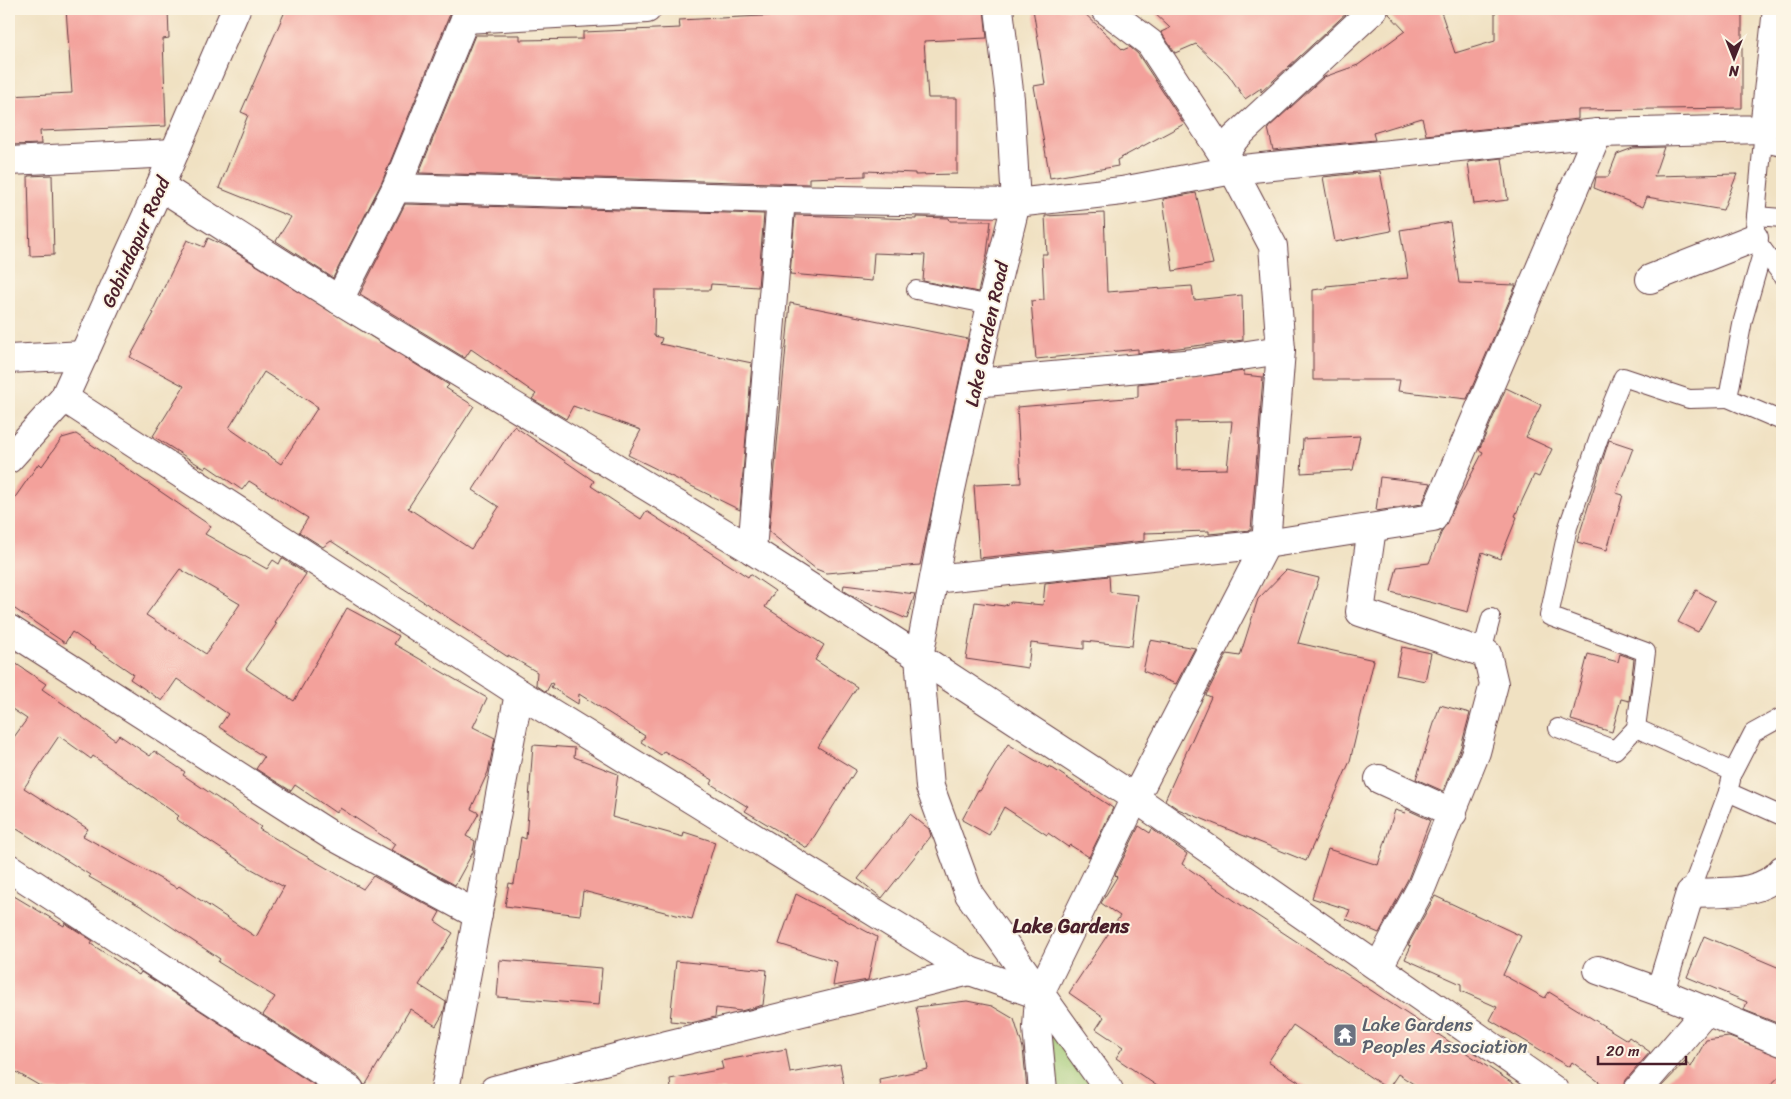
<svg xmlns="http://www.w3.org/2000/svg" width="1791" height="1099" font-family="Sriracha,sans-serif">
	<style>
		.green { fill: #9fc772; stroke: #74734e }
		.building { fill: #f3a19b; fill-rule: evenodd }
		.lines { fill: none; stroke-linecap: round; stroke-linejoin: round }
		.service-casing { stroke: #633c42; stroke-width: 20 }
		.minor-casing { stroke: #633c42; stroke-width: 30 }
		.service { stroke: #fff; stroke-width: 18 }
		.minor { stroke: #fff; stroke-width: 28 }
		.labels { text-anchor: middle; stroke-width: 4; stroke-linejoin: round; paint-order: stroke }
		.street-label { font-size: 19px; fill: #4a1f2b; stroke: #fcf5e5 }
		.worship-label { font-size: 19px; fill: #5b616d; stroke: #fcf5e5; text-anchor: start }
		.neighbourhood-label { font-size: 20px; font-weight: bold; fill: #4a1f2b; stroke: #fcf5e5 }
	</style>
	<rect width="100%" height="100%" fill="#fcf5e5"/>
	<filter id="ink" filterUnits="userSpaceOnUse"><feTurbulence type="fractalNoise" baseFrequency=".02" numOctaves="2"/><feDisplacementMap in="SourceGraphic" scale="10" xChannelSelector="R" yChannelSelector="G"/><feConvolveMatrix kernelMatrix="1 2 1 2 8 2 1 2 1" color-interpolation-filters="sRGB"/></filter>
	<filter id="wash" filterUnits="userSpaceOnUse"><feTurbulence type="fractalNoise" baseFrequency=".0096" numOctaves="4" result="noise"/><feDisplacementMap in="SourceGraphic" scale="20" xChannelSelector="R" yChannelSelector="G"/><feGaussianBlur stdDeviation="1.12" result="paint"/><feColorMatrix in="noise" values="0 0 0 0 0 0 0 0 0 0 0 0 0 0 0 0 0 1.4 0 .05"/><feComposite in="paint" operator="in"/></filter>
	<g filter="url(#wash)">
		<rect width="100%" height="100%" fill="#f0e1c2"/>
		<!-- green -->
		<polygon class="green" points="1046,1025 1094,1090 1053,1090"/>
		<g id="blocks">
			<!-- building -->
			<g class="building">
				<polygon points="66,9 168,9 169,38 163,39 166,126 40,131 41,144 9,145 9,96 72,93"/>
				<polygon points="286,9 452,9 382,182 333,278 276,241 291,217 219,188 248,115 241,112"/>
				<polygon points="909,9 984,9 987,38 924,41 928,98 957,98 957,174 915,175 915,173 865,171 865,176 809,178 809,184 419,173 475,35 520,35 520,40 583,39 583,32 680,28 679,20"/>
				<polygon points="1033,9 1080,9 1123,50 1130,47 1138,54 1184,124 1117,160 1118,166 1050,178 1034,86 1045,84"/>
				<polygon points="1150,9 1351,9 1261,92 1261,88 1245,99 1228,74 1196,44 1175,53 1161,32 1170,28"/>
				<polygon points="1389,9 1440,9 1455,53 1495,41 1495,9 1742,9 1742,108 1578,110 1578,119 1426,135 1422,118 1373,133 1375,140 1273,150 1268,128 1324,77 1358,65 1405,31 1389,14"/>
				<polygon points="1664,147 1654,176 1737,174 1723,210 1647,197 1643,207 1594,188 1596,177 1608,177 1617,154 1633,148"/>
				<polygon points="1502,158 1508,200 1474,204 1468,162"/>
				<polygon points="1380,171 1391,231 1335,242 1323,177"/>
				<polygon points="52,175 54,255 30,256 28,176"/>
				<polygon points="1196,193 1213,264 1173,271 1163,199"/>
				<polygon points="405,204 764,214 758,287 711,284 710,290 655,290 654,336 662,338 660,344 752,363 740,510 628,455 641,430 573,406 566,419 532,399 536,394 471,349 465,358 360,294"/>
				<polygon points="1104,213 1107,292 1192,286 1194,300 1242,295 1243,340 1138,353 1138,349 1036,359 1031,301 1044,300 1042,254 1047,254 1045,216"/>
				<polygon points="795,215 916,219 916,217 949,218 950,221 991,221 987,254 978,292 923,281 925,255 874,253 872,281 790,274"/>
				<polygon points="1450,222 1459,283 1516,285 1467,399 1398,391 1400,380 1313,380 1313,290 1326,288 1326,286 1408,278 1400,230"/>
				<path d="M208,238L227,247L449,385L446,388L474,406L408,508L471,549L499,507L473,490L514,426L594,481L591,486L641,519L646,511L748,577L750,574L775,591L765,607L824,645L815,660L857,687L818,747L856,770L807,848L745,811L748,807L711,784L713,780L664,751L661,755L641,742L645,736L579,694L578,704L551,687L553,684L551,683L546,692L536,685L537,672L508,655V657L331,541L323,547L299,532L308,518L249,481L242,490L207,466L205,469L153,436L184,386L130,357L154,313L152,312L187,240L204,247ZM264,372L318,407L281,464L229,428Z"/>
				<polygon points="790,303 968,339 920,565 826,573 816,569 769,532"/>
				<path d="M1244,371V375L1263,377L1251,530L1209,534V531L1144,533V541L979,558L974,485L1021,483L1017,407L1138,397V384ZM1232,421L1227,469L1177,470L1176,422Z"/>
				<polygon points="1506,388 1541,405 1526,437 1552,449 1539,477 1534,475 1515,516 1517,517 1500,559 1482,552 1468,612 1391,592 1397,567 1429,563 1442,531 1483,452 1479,450"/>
				<path d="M76,434L211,526L205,534L267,569L273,560L279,564L282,558L306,574L274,622L277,623L246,669L294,701L347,608L399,636L394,644L487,698L473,727L495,738L488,772L471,809L479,813L466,836L475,841L473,852L455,885L391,850L395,844L340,808L336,813L295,785L291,791L256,769L264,757L219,727L228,714L177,679L162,701L130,679L133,674L72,632L65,643L9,605V506L39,463L42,466L62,438ZM180,569L240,604L206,654L146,615Z"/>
				<polygon points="1360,436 1353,470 1301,473 1303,439"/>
				<polygon points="1609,440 1633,448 1616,493 1623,495 1607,550 1577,542"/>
				<polygon points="1380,477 1431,483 1422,504 1376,511"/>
				<polygon points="1286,570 1319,578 1298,643 1374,660 1350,761 1306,861 1178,809 1165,800 1211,697 1206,695 1227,654 1240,656 1258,599"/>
				<polygon points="1109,576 1110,592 1138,595 1132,646 1084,641 1084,649 1031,643 1028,668 966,659 975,602 1004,606 1011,602 1043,605 1045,583"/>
				<polygon points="844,585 915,594 907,619 851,595 843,590"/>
				<polygon points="1696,590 1715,601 1698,632 1678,622"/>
				<polygon points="1150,640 1195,648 1176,684 1143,671"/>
				<polygon points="1402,647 1431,653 1425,681 1396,675"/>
				<polygon points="1588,654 1618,662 1620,654 1634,659 1629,701 1621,699 1612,732 1571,720"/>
				<path d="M9,659L46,684L42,689L115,740L119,735L150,756L154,751L185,772L183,775L261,827L259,829L363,889L373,876L440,912L435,921L453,933L419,985L446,1002L443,1014L436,1026L410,1009L365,1086L359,1077L263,1015L275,997L218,962L220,959L142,907L89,877L90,875L9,824V744L27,719L9,707ZM59,736L91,759L93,756L179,816L176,819L250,868L284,887L256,937L179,886L177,888L83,836L88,829L24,788Z"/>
				<polygon points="1440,705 1470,713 1461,747 1443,791 1416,779"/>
				<polygon points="1008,744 1048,768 1049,766 1113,808 1089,857 1070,845 1068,847 1048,833 1047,835 1004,807 989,835 962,820 978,790 980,791"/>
				<polygon points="533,745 575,748 574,757 618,774 612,817 683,837 684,832 715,842 692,919 583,891 580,915 505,906 509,883 514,884 521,837 526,839"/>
				<polygon points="1406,809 1430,820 1408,879 1379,933 1346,919 1350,910 1312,898 1328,849 1378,865 1395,810 1405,813"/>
				<polygon points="910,814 929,829 931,836 882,898 858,879"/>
				<polygon points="1139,826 1150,833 1152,829 1187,854 1182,864 1241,905 1523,1090 1423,1090 1398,1074 1388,1089 1293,1025 1268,1062 1312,1090 1163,1090 1116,1058 1123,1047 1096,1029 1104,1017 1069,993 1120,916 1101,903 1117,877 1115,875"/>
				<polygon points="9,893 64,926 65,923 93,941 91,944 139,975 141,972 322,1090 47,1090 9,1068"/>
				<polygon points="796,894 877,937 868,980 833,986 837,962 779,944"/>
				<polygon points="1435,896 1521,936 1503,975 1545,998 1549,992 1627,1040 1629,1037 1650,1052 1626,1080 1623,1090 1610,1090 1572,1062 1569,1067 1490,1020 1497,1007 1461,991 1461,984 1405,959 1411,946 1408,945"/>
				<polygon points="1704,936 1782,969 1782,1025 1744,1010 1747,1002 1687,977"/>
				<polygon points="500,960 602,968 599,1005 497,997"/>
				<polygon points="676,961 767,970 763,1005 741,1011 716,1008 715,1017 691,1023 670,1021"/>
				<polygon points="967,1001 992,1006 1014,1019 1023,1048 1027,1090 880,1090 879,1079 928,1069 916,1007"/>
				<polygon points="1729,1037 1782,1057 1782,1074 1765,1090 1658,1090 1685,1062 1691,1067 1706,1040"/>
				<polygon points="786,1049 790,1073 840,1064 845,1090 671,1090 670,1079 723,1069 721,1061"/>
			</g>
		</g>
	</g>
	<g filter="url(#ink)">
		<use href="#blocks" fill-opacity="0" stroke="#633c42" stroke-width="1"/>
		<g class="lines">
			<!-- service casing -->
			<g class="service-casing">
				<g id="service">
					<polyline points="1764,129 1754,238 1782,275"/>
					<polyline points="1763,143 1782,147"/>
					<polyline points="1756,216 1782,218"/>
					<polyline points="1763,250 1743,320 1728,398 1782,421"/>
					<polyline points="916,290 991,305"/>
					<polyline points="1482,652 1491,618"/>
					<polyline points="1558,728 1615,750 1636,728 1733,772 1753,733 1782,717"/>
					<polyline points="1636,728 1646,652 1549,616 1568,527 1603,426 1623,377 1689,399 1728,398"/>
					<polyline points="1731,780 1728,792 1782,816"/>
					<polyline points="1690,893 1728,792"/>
				</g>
			</g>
			<!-- minor casing -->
			<g class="minor-casing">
				<g id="minor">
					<polyline points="999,9 1010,99 1016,203 991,305 950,494 919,657 930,787 969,894 1109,1090"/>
					<polyline points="465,19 647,9"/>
					<polyline points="1224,155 1235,138 1374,9"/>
					<polyline points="9,161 174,153"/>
					<polyline points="160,186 339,300 752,550 919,657 1135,798 1554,1090"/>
					<polyline points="396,188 469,9"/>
					<polyline points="1650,279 1754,238"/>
					<polyline points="339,300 396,188 781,199 1016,203 1122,191 1233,170 1598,133 1764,129 1777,9"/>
					<polyline points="9,359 84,355"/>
					<polyline points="975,383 1195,363 1281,350"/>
					<polyline points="64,398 519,693"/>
					<polyline points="9,459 64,398 160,186 236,9"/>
					<polyline points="1372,528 1360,612 1487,654 1494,684 1476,752 1422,886 1379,966"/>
					<polyline points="752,550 781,199"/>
					<polyline points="934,579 1266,544 1433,518 1598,133"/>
					<polyline points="9,629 329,834 478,915"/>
					<polyline points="1379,779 1453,813"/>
					<polyline points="9,868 350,1090"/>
					<polyline points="1598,970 1660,992 1782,1042"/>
					<path d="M1660,992L1690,893C1721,891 1761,897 1782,870"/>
					<polyline points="445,1090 519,693 970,971 1039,995"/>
					<polyline points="494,1090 634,1053 970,971"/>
					<polyline points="1043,1090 1037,1028 1039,995 1135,798 1266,544 1281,350 1273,246 1233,170 1150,43 1105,9"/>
					<polyline points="1638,1090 1706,1011"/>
				</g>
			</g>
			<!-- service -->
			<use href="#service" class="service"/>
			<!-- minor -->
			<use href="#minor" class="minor"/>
		</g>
	</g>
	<!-- icons -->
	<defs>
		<g id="temple-square" transform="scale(1.25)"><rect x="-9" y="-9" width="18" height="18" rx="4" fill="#6b7280" stroke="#fcf5e5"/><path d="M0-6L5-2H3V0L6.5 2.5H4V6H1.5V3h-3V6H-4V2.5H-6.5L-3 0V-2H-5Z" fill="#fff"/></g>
	</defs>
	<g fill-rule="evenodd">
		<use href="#temple-square" x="1345" y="1035"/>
	</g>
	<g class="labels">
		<!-- street labels -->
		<g class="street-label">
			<text transform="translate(135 242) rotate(-66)" y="7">Gobindapur Road</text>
			<text transform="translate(986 334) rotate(-78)" y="7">Lake Garden Road</text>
		</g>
		<!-- worship labels -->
		<g class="worship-label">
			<text x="1362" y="1031">Lake Gardens<tspan x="1362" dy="22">Peoples Association</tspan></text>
		</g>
		<!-- neighbourhood labels -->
		<g class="neighbourhood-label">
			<text x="1071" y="933">Lake Gardens</text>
		</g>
	</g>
	<!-- margin -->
	<rect width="1791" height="1099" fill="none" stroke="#fcf5e5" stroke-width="30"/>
	<!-- north arrow -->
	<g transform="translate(1734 58) rotate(180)" stroke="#fcf5e5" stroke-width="4" paint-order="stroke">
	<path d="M0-4L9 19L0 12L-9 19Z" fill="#4a1f2b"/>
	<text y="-8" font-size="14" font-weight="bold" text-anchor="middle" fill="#4a1f2b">N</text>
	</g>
	<!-- scale -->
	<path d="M1598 1056v8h88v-8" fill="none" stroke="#4a1f2b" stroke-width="2.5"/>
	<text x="1606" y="1056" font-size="15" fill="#4a1f2b" stroke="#fcf5e5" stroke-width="4" paint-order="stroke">20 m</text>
</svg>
